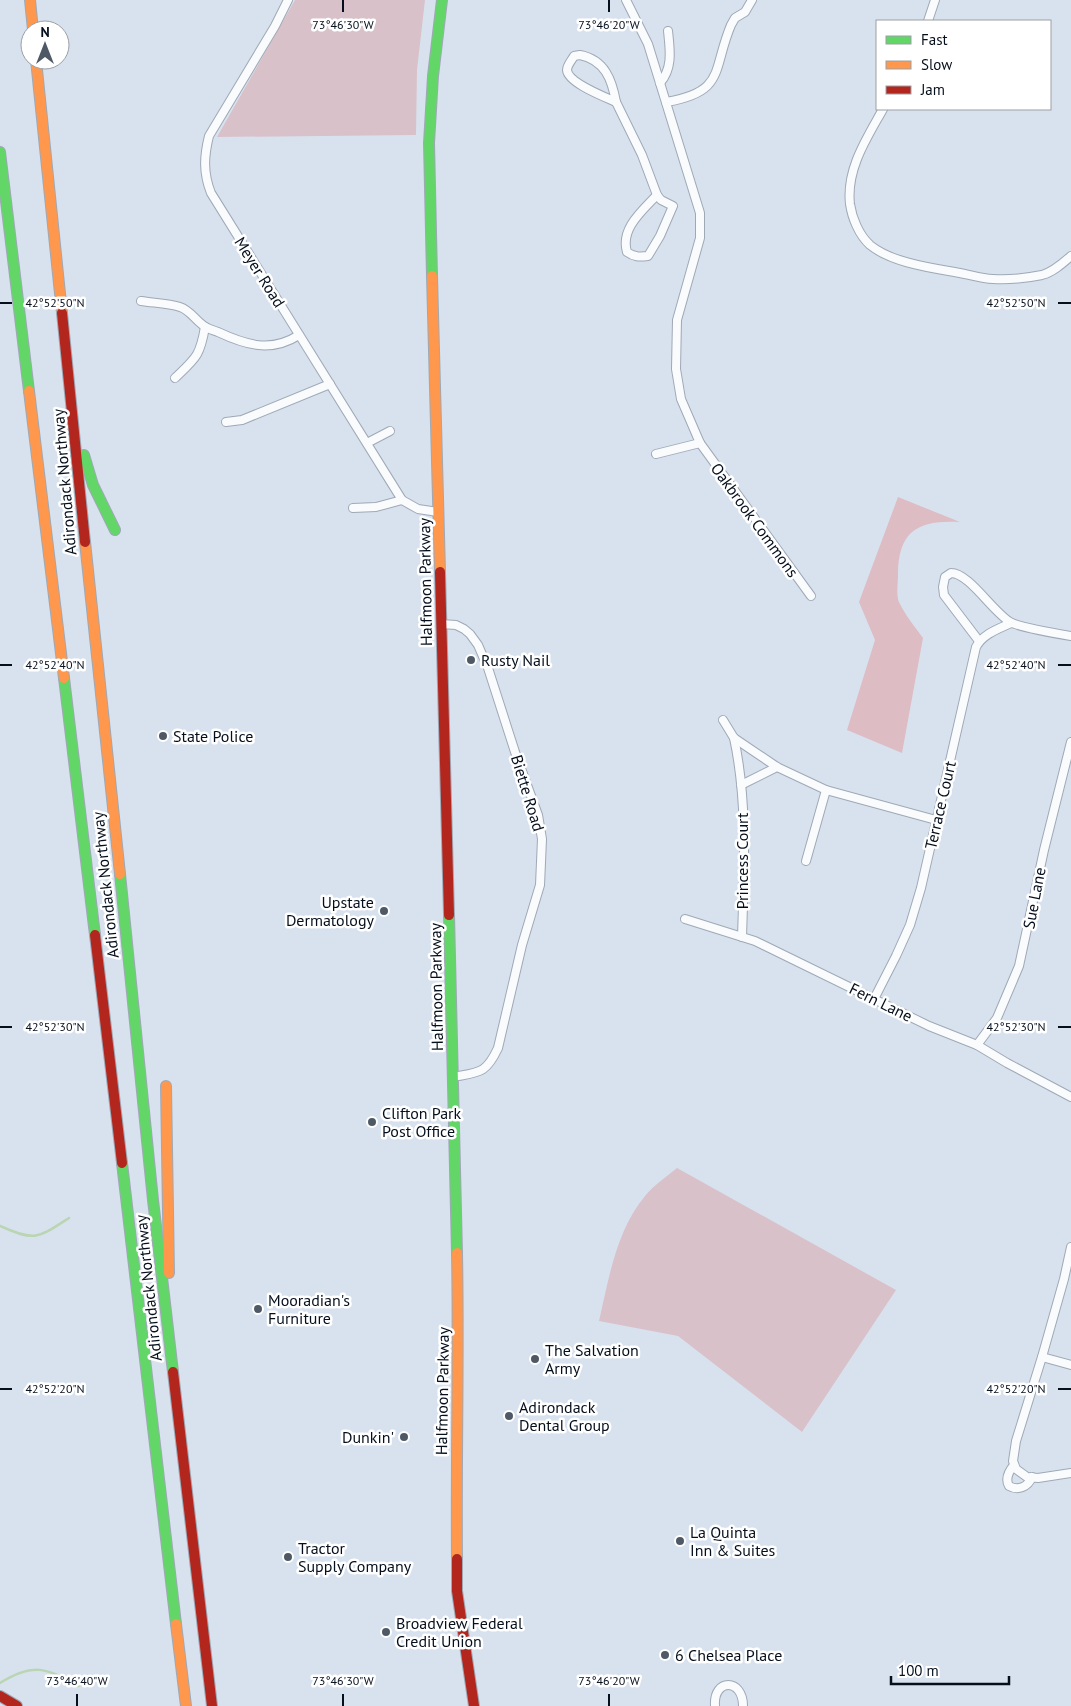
<svg xmlns="http://www.w3.org/2000/svg" width="1071" height="1706" font-family="'PT Sans',sans-serif">
	<style>
		.green { fill: #d9c1c9 }
		.forest { fill: #ddbcc4 }
		.lines { fill: none; stroke-linecap: round; stroke-linejoin: round }
		.stream { stroke: #bad5b2; stroke-width: 2.5 }
		.street-casing { stroke: #9fa9b6; stroke-width: 10 }
		.fast-casing { stroke: #9fa9b6; stroke-width: 12 }
		.slow-casing { stroke: #9fa9b6; stroke-width: 12 }
		.jam-casing { stroke: #9fa9b6; stroke-width: 12 }
		.street { stroke: #f9fbfc; stroke-width: 8 }
		.fast { stroke: #63d668; stroke-width: 10 }
		.slow { stroke: #ff974d; stroke-width: 10 }
		.jam { stroke: #b3261e; stroke-width: 10 }
		.ticks { fill: none; stroke: #050f1c; stroke-width: 2 }
		.poi-dot { fill: #4f5966; stroke: #fff; stroke-width: 2 }
		.labels { text-anchor: middle; stroke-width: 5; stroke-linejoin: round; paint-order: stroke }
		.street-label { font-size: 16px; fill: #050f1c; stroke: #fff }
		.poi-label { font-size: 16px; fill: #050f1c; stroke: #fff; text-anchor: start }
		.ticks-label { font-size: 12px; text-anchor: middle; fill: #050f1c; stroke: #fff; stroke-width: 5; stroke-linejoin: round; paint-order: stroke }
	</style>
	<rect width="100%" height="100%" fill="#d8e2ee"/>
	<!-- green -->
	<g class="green">
		<polygon points="295,0 425,0 417,70 416,135 217,137"/>
		<path d="M677,1168L896,1290L802,1432L678,1336L599,1321C609,1278 616,1231 645,1196C654,1185 666,1177 677,1168Z"/>
	</g>
	<!-- forest -->
	<path class="forest" d="M898,497L960,522C919,520 898,530 898,575C898,583 896,595 899,602C905,615 915,627 923,638L902,753L847,730L875,640L859,602Z"/>
	<g class="lines">
		<!-- stream -->
		<g class="stream">
			<path d="M0,1226C35,1242 38,1238 69,1218"/>
			<path d="M0,1683C32,1663 47,1667 78,1686L87,1682"/>
		</g>
		<!-- street casing -->
		<g class="street-casing">
			<g id="street">
				<path d="M288,0L275,26L209,136C204,156 203,173 211,193L402,500L418,509L438,512"/>
				<polyline points="626,0 648,44 700,213 700,238 677,320 676,369 681,399 700,443 811,596"/>
				<polyline points="928,21 935,0"/>
				<path d="M580,55C605,60 612,80 616,102C605,97 568,83 567,70C567,65 572,60 574,56Z"/>
				<path d="M660,83C673,68 670,50 668,31"/>
				<polyline points="616,102 642,155 657,195"/>
				<path d="M666,102C726,92 712,70 731,25L735,18L745,12L752,0"/>
				<path d="M883,109C867,138 846,169 850,204C852,218 859,235 870,245C892,263 932,268 960,273C971,275 982,279 993,279C1009,280 1027,278 1042,275C1053,272 1063,263 1071,256"/>
				<path d="M657,195L661,200L673,206L660,236L648,256C639,257 634,257 627,252C620,229 642,211 657,195Z"/>
				<path d="M141,301C153,303 168,303 180,307C190,310 195,320 204,326C208,329 213,330 218,332C246,345 271,353 299,335"/>
				<path d="M175,378C196,358 200,356 205,327"/>
				<polyline points="226,422 242,420 330,384"/>
				<polyline points="367,443 390,431"/>
				<polyline points="656,454 700,443"/>
				<polyline points="353,508 376,507 402,500"/>
				<path d="M441,624L456,625L464,629L470,634L478,645L488,668L515,752L538,815L542,839L540,885L522,945L498,1048C486,1074 479,1072 453,1077"/>
				<path d="M979,641L944,595L943,587L945,577L951,573C969,573 992,611 1010,622C1019,627 1059,634 1071,636"/>
				<polyline points="723,720 734,738 777,767 826,790 936,820"/>
				<path d="M734,738C748,803 744,871 742,937"/>
				<polyline points="741,785 777,767"/>
				<polyline points="806,861 826,790"/>
				<polyline points="685,919 755,941 929,1026 977,1045 1007,1063 1071,1097"/>
				<path d="M874,999L896,956L910,925L921,888L976,647C983,634 998,629 1011,623"/>
				<polyline points="977,1045 997,1018 1019,966 1044,850 1071,742"/>
				<polyline points="1071,1247 1064,1279 1042,1357 1016,1441 1013,1461 1016,1469 1027,1477 1038,1478 1071,1473"/>
				<polyline points="1042,1357 1071,1365"/>
				<path d="M1014,1465C1009,1471 1005,1479 1009,1486C1018,1491 1028,1487 1032,1477"/>
				<path d="M715,1706C713,1678 743,1678 743,1706"/>
			</g>
		</g>
		<!-- fast casing -->
		<g class="fast-casing">
			<g id="fast">
				<polyline points="0,152 29,391"/>
				<polyline points="432,276 429,143 433,76 442,0"/>
				<polyline points="84,455 93,485 115,530"/>
				<polyline points="64,678 95,935"/>
				<polyline points="120,874 153,1200 173,1372"/>
				<polyline points="449,915 457,1253"/>
				<polyline points="122,1163 176,1624"/>
			</g>
		</g>
		<!-- slow casing -->
		<g class="slow-casing">
			<g id="slow">
				<polyline points="30,0 33,30"/>
				<polyline points="36,60 62,313"/>
				<polyline points="432,276 440,572"/>
				<polyline points="29,391 64,678"/>
				<polyline points="85,542 120,874"/>
				<polyline points="166,1086 169,1273"/>
				<path d="M457,1559C456,1457 459,1355 457,1253"/>
				<polyline points="176,1624 186,1706"/>
			</g>
		</g>
		<!-- jam casing -->
		<g class="jam-casing">
			<g id="jam">
				<polyline points="62,313 85,542"/>
				<polyline points="440,572 449,915"/>
				<polyline points="95,935 122,1163"/>
				<polyline points="173,1372 212,1706"/>
				<polyline points="457,1559 457,1591 474,1706"/>
				<polyline points="0,1696 17,1706"/>
			</g>
		</g>
		<!-- street -->
		<use href="#street" class="street"/>
		<!-- fast -->
		<use href="#fast" class="fast"/>
		<!-- slow -->
		<use href="#slow" class="slow"/>
		<!-- jam -->
		<use href="#jam" class="jam"/>
	</g>
	<!-- ticks -->
	<path class="ticks" d="M343,0V12M609,0V12M0,303H12M1058,303H1071M0,665H12M1058,665H1071M0,1027H12M1058,1027H1071M0,1389H12M1058,1389H1071M77,1694V1706M343,1694V1706M609,1694V1706"/>
	<!-- markers -->
	<g class="poi-dot">
		<circle cx="471" cy="660" r="5"/>
		<circle cx="163" cy="736" r="5"/>
		<circle cx="384" cy="911" r="5"/>
		<circle cx="372" cy="1122" r="5"/>
		<circle cx="258" cy="1309" r="5"/>
		<circle cx="535" cy="1359" r="5"/>
		<circle cx="509" cy="1416" r="5"/>
		<circle cx="404" cy="1437" r="5"/>
		<circle cx="680" cy="1541" r="5"/>
		<circle cx="288" cy="1557" r="5"/>
		<circle cx="386" cy="1632" r="5"/>
		<circle cx="665" cy="1655" r="5"/>
	</g>
	<g class="labels">
		<!-- street labels -->
		<g class="street-label">
			<text transform="translate(260 272) rotate(58)" y="6">Meyer Road</text>
			<text transform="translate(64 482) rotate(-95)" y="6">Adirondack Northway</text>
			<text transform="translate(755 520) rotate(54)" y="6">Oakbrook Commons</text>
			<text transform="translate(425 582) rotate(-91)" y="6">Halfmoon Parkway</text>
			<text transform="translate(528 793) rotate(73)" y="6">Biette Road</text>
			<text transform="translate(940 805) rotate(-77)" y="6">Terrace Court</text>
			<text transform="translate(742 861) rotate(-90)" y="6">Princess Court</text>
			<text transform="translate(105 885) rotate(-96)" y="6">Adirondack Northway</text>
			<text transform="translate(1034 898) rotate(-79)" y="6">Sue Lane</text>
			<text transform="translate(436 987) rotate(-91)" y="6">Halfmoon Parkway</text>
			<text transform="translate(881 1002) rotate(26)" y="6">Fern Lane</text>
			<text transform="translate(148 1288) rotate(-96)" y="6">Adirondack Northway</text>
			<text transform="translate(442 1391) rotate(-89)" y="6">Halfmoon Parkway</text>
		</g>
		<!-- poi labels -->
		<g class="poi-label">
			<text x="481" y="666">Rusty Nail</text>
			<text x="173" y="742">State Police</text>
			<text x="374" y="908" text-anchor="end">Upstate<tspan x="374" dy="18">Dermatology</tspan></text>
			<text x="382" y="1119">Clifton Park<tspan x="382" dy="18">Post Office</tspan></text>
			<text x="268" y="1306">Mooradian's<tspan x="268" dy="18">Furniture</tspan></text>
			<text x="545" y="1356">The Salvation<tspan x="545" dy="18">Army</tspan></text>
			<text x="519" y="1413">Adirondack<tspan x="519" dy="18">Dental Group</tspan></text>
			<text x="394" y="1443" text-anchor="end">Dunkin'</text>
			<text x="690" y="1538">La Quinta<tspan x="690" dy="18">Inn &amp; Suites</tspan></text>
			<text x="298" y="1554">Tractor<tspan x="298" dy="18">Supply Company</tspan></text>
			<text x="396" y="1629">Broadview Federal<tspan x="396" dy="18">Credit Union</tspan></text>
			<text x="675" y="1661">6 Chelsea Place</text>
		</g>
	</g>
	<g class="ticks-label">
		<text x="343" y="29">73°46'30"W</text>
		<text x="609" y="29">73°46'20"W</text>
		<text x="55" y="307">42°52'50"N</text>
		<text x="1016" y="307">42°52'50"N</text>
		<text x="55" y="669">42°52'40"N</text>
		<text x="1016" y="669">42°52'40"N</text>
		<text x="55" y="1031">42°52'30"N</text>
		<text x="1016" y="1031">42°52'30"N</text>
		<text x="55" y="1393">42°52'20"N</text>
		<text x="1016" y="1393">42°52'20"N</text>
		<text x="77" y="1685">73°46'40"W</text>
		<text x="343" y="1685">73°46'30"W</text>
		<text x="609" y="1685">73°46'20"W</text>
	</g>
	<!-- legend -->
	<rect x="876" y="20" width="175" height="90" fill="#ffffff" stroke="#9b9fa4"/>
	<rect x="886" y="36" width="25" height="8" fill="#63d668" stroke="#9b9fa4"/>
	<text x="921" y="45" font-size="15" fill="#050f1c">Fast</text>
	<rect x="886" y="61" width="25" height="8" fill="#ff974d" stroke="#9b9fa4"/>
	<text x="921" y="70" font-size="15" fill="#050f1c">Slow</text>
	<rect x="886" y="86" width="25" height="8" fill="#b3261e" stroke="#9b9fa4"/>
	<text x="921" y="95" font-size="15" fill="#050f1c">Jam</text>
	<!-- north arrow -->
	<g transform="translate(45 45)"><circle r="24" fill="#ffffff" stroke="#9b9fa4"/>
	<path d="M0-4L9 19L0 12L-9 19Z" fill="#4f5966"/>
	<text y="-8" font-size="14" font-weight="bold" text-anchor="middle" fill="#050f1c">N</text>
	</g>
	<!-- scale -->
	<path d="M891 1676v8h118v-8" fill="none" stroke="#050f1c" stroke-width="2.5"/>
	<text x="898" y="1676" font-size="15" fill="#050f1c" stroke="#ffffff" stroke-width="4" paint-order="stroke">100 m</text>
</svg>
